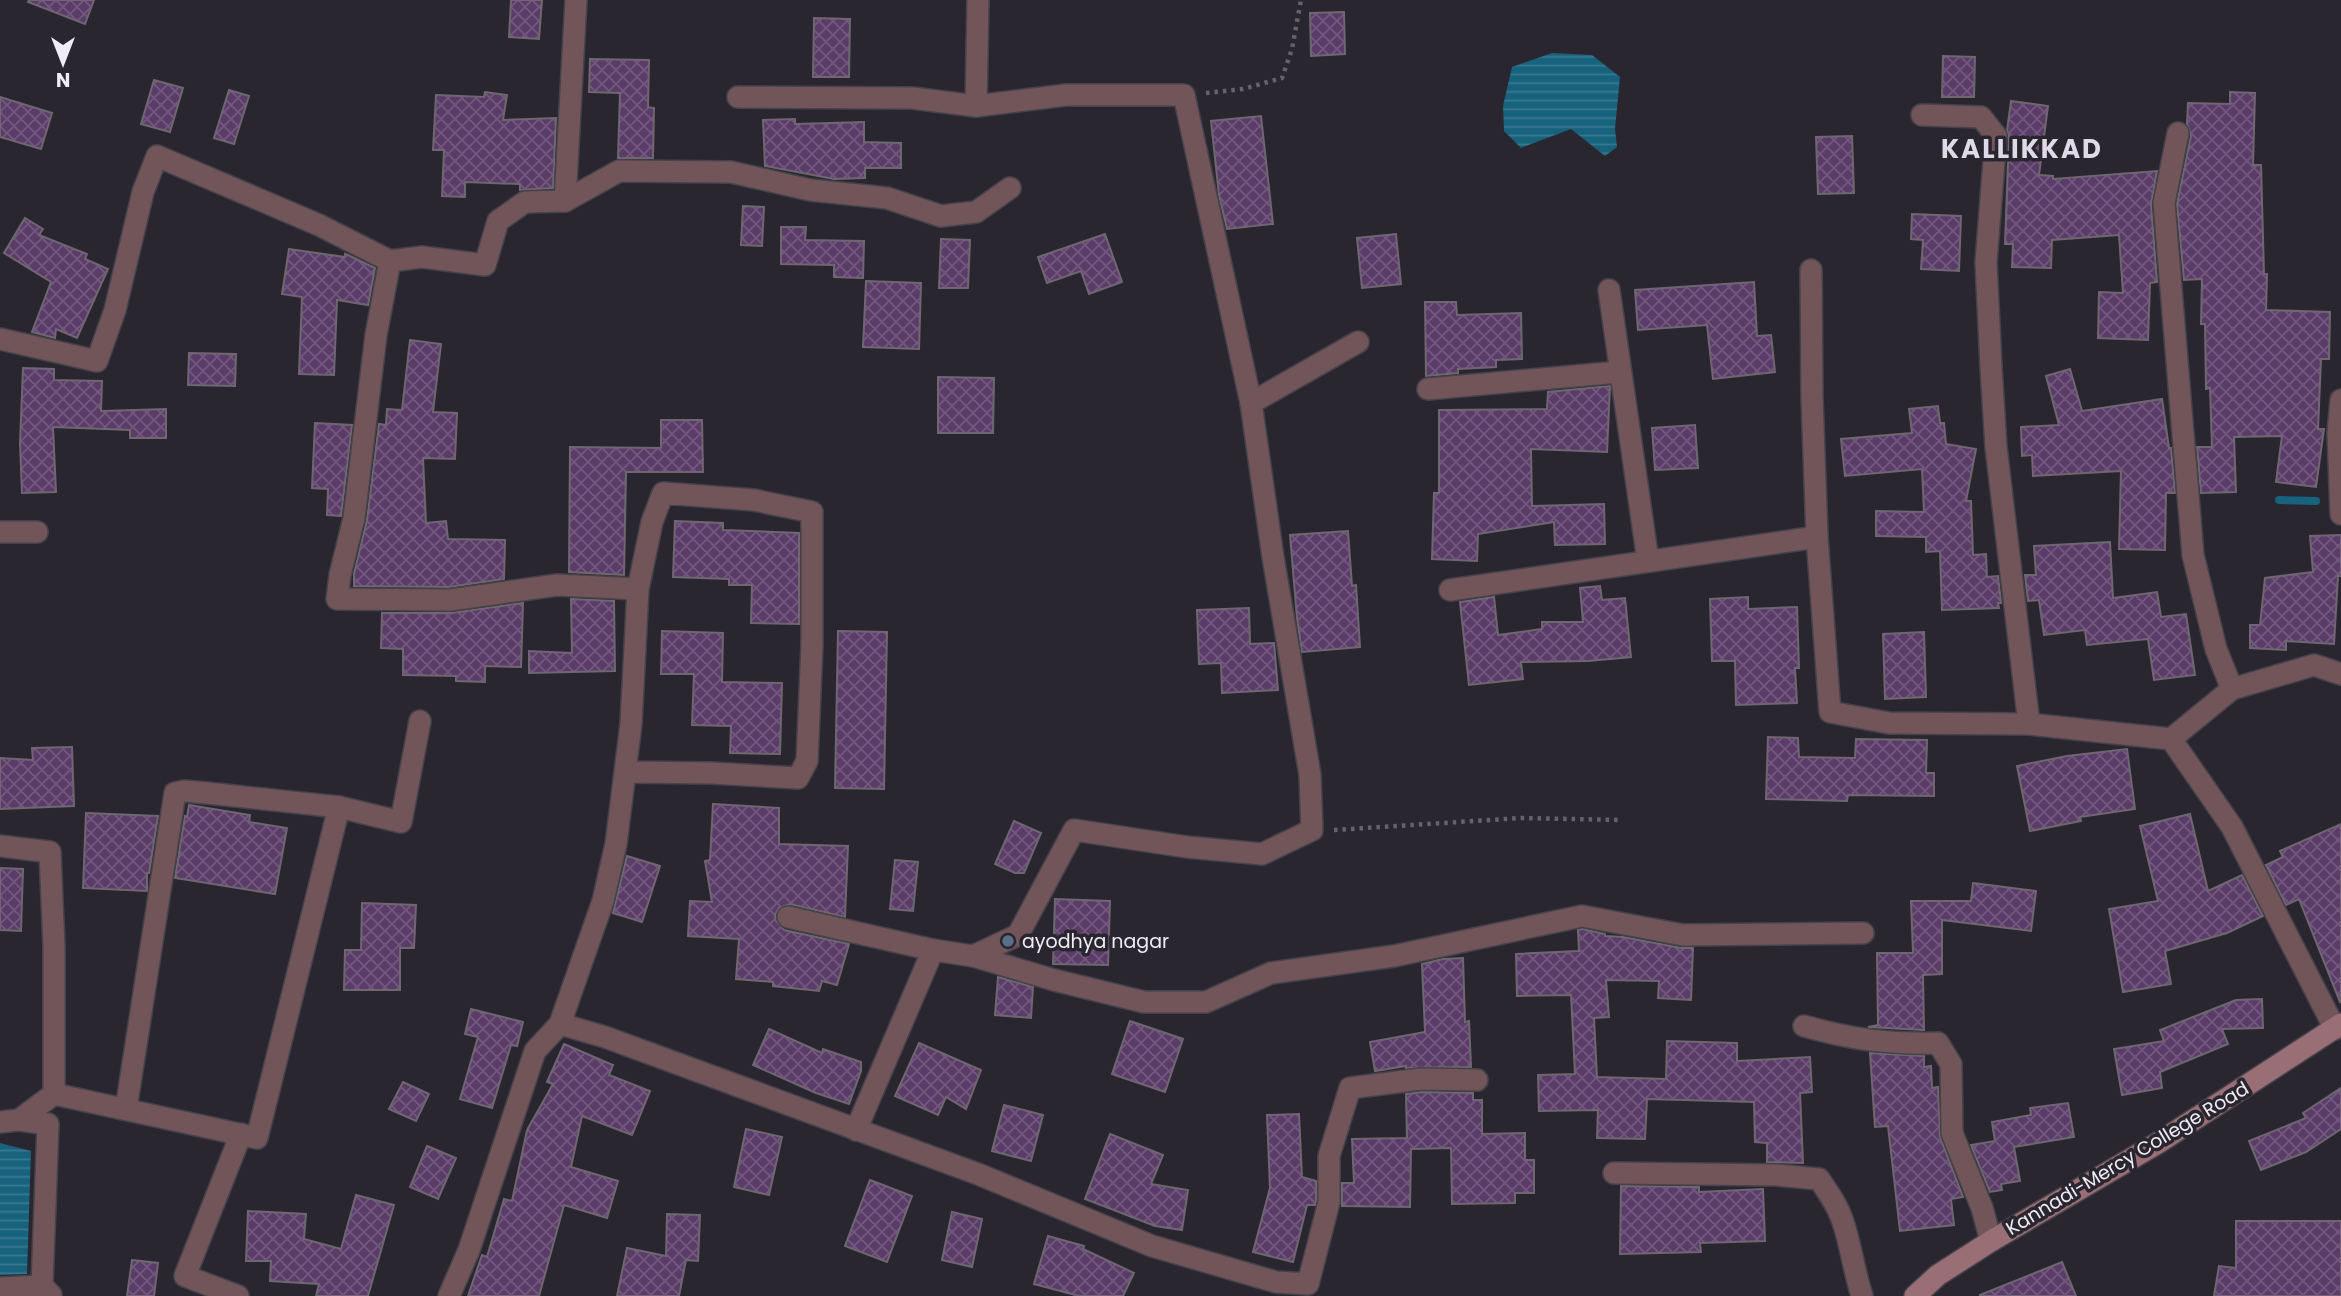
<svg xmlns="http://www.w3.org/2000/svg" width="2341" height="1296" font-family="Poppins,sans-serif">
	<style>
		.water { fill: url(#water-rules) }
		.lines { fill: none; stroke-linecap: round; stroke-linejoin: round }
		.stream { stroke: #17627d; stroke-width: 8 }
		.building { fill: url(#building-cross-hatch); stroke: #6e6771; stroke-width: 2 }
		.street-casing { stroke: #46424b; stroke-width: 24 }
		.secondary-casing { stroke: #46424b; stroke-width: 24 }
		.path { stroke: #66626b; stroke-width: 4.5; stroke-dasharray: 3.5 5; stroke-linecap: butt }
		.street { stroke: #715559; stroke-width: 21 }
		.secondary { stroke: #996e75; stroke-width: 21 }
		.service-dot { fill: #5c6f8a; stroke: #2a2630; stroke-width: 2.5 }
		.labels { text-anchor: middle; stroke-width: 7; stroke-linejoin: round; paint-order: stroke }
		.poi-label { font-size: 19px; fill: #efedf3; stroke: #2a2630; text-anchor: start }
		.street-label { font-size: 19px; fill: #efedf3; stroke: #2a2630 }
		.district-label { font-size: 26px; font-weight: bold; letter-spacing: 2px; fill: #dfdae7; stroke: #2a2630 }
	</style>
	<defs>
		<pattern id="water-rules" width="6" height="5" patternUnits="userSpaceOnUse" patternTransform="scale(1.75)"><rect width="6" height="5" fill="#17627d"/><path d="M0 2.5h6" fill="none" stroke="#397990"/></pattern>
		<pattern id="building-cross-hatch" width="8" height="8" patternUnits="userSpaceOnUse" patternTransform="scale(1.75)"><rect width="8" height="8" fill="#5b3c68"/><path d="M0 0l8 8M0 8l8-8" fill="none" stroke="#73587e"/></pattern>
	</defs>
	<rect width="100%" height="100%" fill="#2a2630"/>
	<!-- water -->
	<g class="water">
		<polygon points="1552,53 1592,55 1620,77 1615,129 1617,147 1605,156 1571,129 1521,148 1504,131 1503,106 1512,67"/>
		<polygon points="0,1143 31,1151 27,1274 0,1275"/>
	</g>
	<g class="lines">
		<!-- stream -->
		<polyline class="stream" points="2279,500 2316,501"/>
	</g>
	<!-- building -->
	<g class="building">
		<polygon points="29,0 94,0 85,24 28,2"/>
		<polygon points="511,0 542,0 539,39 509,37"/>
		<polygon points="1344,12 1345,54 1311,56 1310,13"/>
		<polygon points="814,18 850,19 849,77 813,77"/>
		<polygon points="1943,56 1975,57 1974,97 1942,97"/>
		<polygon points="590,59 649,60 648,107 654,108 653,158 618,158 620,93 589,92"/>
		<polygon points="154,80 183,88 170,132 141,124"/>
		<polygon points="229,90 249,96 234,144 214,138"/>
		<polygon points="485,92 507,95 503,120 556,118 553,188 520,190 520,184 465,182 465,197 442,196 444,150 433,150 436,95 484,97"/>
		<polygon points="2230,92 2255,93 2253,165 2261,165 2264,274 2267,274 2266,310 2330,312 2329,359 2321,359 2318,429 2324,429 2316,487 2276,482 2282,436 2234,437 2236,492 2201,493 2197,447 2212,447 2210,388 2206,389 2205,324 2201,324 2202,279 2184,280 2177,204 2191,136 2187,124 2188,103 2230,104"/>
		<polygon points="0,97 52,113 41,149 0,137"/>
		<polygon points="2011,101 2048,106 2039,175 2053,176 2053,179 2157,171 2151,204 2157,282 2150,283 2148,340 2098,338 2099,292 2123,293 2119,235 2052,240 2051,268 2012,267 2013,244 2005,244 2009,137 2007,131"/>
		<polygon points="1261,116 1273,224 1227,229 1219,195 1211,121"/>
		<polygon points="795,119 795,124 864,122 864,142 901,143 901,168 865,168 865,178 834,179 765,166 763,120"/>
		<polygon points="1852,136 1854,193 1818,194 1816,137"/>
		<polygon points="743,206 764,207 762,246 741,245"/>
		<polygon points="1912,214 1961,216 1959,271 1921,269 1923,240 1911,239"/>
		<polygon points="25,218 43,229 39,235 87,254 85,259 108,269 77,338 56,329 55,338 32,332 51,282 4,253"/>
		<polygon points="781,227 806,227 805,240 864,241 863,278 834,277 834,265 781,264"/>
		<polygon points="1105,234 1122,282 1089,294 1081,271 1047,283 1038,257"/>
		<polygon points="1396,234 1401,284 1362,288 1357,238"/>
		<polygon points="941,239 970,240 968,288 939,288"/>
		<polygon points="289,249 345,257 345,254 348,255 375,268 368,305 337,300 334,375 299,374 302,297 282,294"/>
		<polygon points="866,281 921,283 919,349 863,347"/>
		<polygon points="1754,282 1757,336 1771,335 1775,372 1713,379 1707,325 1638,330 1635,290"/>
		<polygon points="1425,302 1456,302 1457,315 1521,313 1522,359 1496,360 1496,367 1458,369 1458,373 1426,376"/>
		<polygon points="410,340 441,344 433,412 457,413 455,459 423,458 426,523 446,521 448,539 505,540 504,579 449,587 354,586 354,574 367,520 379,424 386,425 387,409 402,410"/>
		<polygon points="189,353 236,354 235,386 188,385"/>
		<polygon points="23,368 54,369 54,380 102,381 101,411 166,409 166,438 130,438 130,430 53,427 56,492 22,493 20,443"/>
		<polygon points="2070,369 2082,411 2162,399 2169,448 2171,448 2175,493 2166,493 2165,550 2119,549 2121,471 2033,476 2032,455 2022,456 2021,427 2059,425 2046,376"/>
		<polygon points="938,377 994,378 993,433 938,433"/>
		<polygon points="1610,386 1607,452 1531,449 1532,506 1604,504 1605,544 1555,545 1554,522 1478,534 1477,561 1432,559 1434,493 1439,493 1439,410 1547,409 1548,392"/>
		<polygon points="1938,406 1940,423 1944,423 1946,444 1976,449 1966,501 1971,501 1973,555 1986,554 1987,577 1998,576 2001,603 1998,603 1999,608 1942,610 1940,551 1926,552 1926,537 1876,536 1876,511 1924,512 1922,469 1845,476 1841,439 1912,433 1909,409"/>
		<polygon points="661,420 702,420 703,472 626,472 624,575 569,572 570,447 661,448"/>
		<polygon points="315,423 352,425 341,516 327,515 328,489 312,488"/>
		<polygon points="1695,425 1698,468 1655,470 1652,428"/>
		<polygon points="675,521 723,523 723,530 799,533 799,624 751,623 752,585 729,585 729,579 673,577"/>
		<polygon points="1348,531 1352,586 1356,585 1360,647 1302,652 1297,618 1290,535"/>
		<polygon points="2341,535 2341,576 2338,576 2334,644 2286,641 2286,650 2250,648 2250,625 2260,625 2265,578 2313,572 2310,536"/>
		<polygon points="2110,542 2113,598 2157,592 2161,617 2186,614 2195,675 2154,680 2148,639 2087,645 2085,630 2044,635 2039,600 2028,601 2025,575 2036,575 2034,546"/>
		<polygon points="1600,586 1602,600 1625,598 1631,657 1588,661 1521,662 1523,679 1469,685 1460,602 1494,597 1498,635 1542,629 1542,622 1583,622 1580,588"/>
		<polygon points="1748,597 1748,609 1797,607 1799,668 1795,668 1797,703 1736,705 1735,661 1712,661 1710,599"/>
		<polygon points="571,599 614,601 615,671 529,673 529,651 572,653"/>
		<polygon points="523,603 521,667 485,666 485,682 456,681 456,676 403,675 403,649 381,648 382,613 452,613"/>
		<polygon points="1249,608 1250,644 1274,643 1278,690 1222,693 1221,663 1199,664 1197,610"/>
		<polygon points="662,631 723,633 722,682 782,683 780,754 730,753 731,726 692,725 694,674 661,674"/>
		<polygon points="838,631 887,632 884,789 835,788"/>
		<polygon points="1924,632 1926,697 1885,699 1883,634"/>
		<polygon points="1768,737 1798,738 1799,757 1855,758 1856,739 1927,740 1926,773 1934,773 1934,796 1848,795 1847,801 1766,799"/>
		<polygon points="72,747 74,806 0,809 0,758 33,760 32,748"/>
		<polygon points="2127,749 2135,809 2080,817 2081,821 2030,831 2017,766 2067,756"/>
		<polygon points="713,804 779,808 779,844 848,846 845,917 790,904 779,908 775,915 776,921 784,930 849,944 837,985 822,981 819,991 773,986 773,982 736,979 739,939 688,936 690,901 712,902 705,861 710,860"/>
		<polygon points="189,805 250,815 249,822 287,828 275,894 175,878 185,816 187,817"/>
		<polygon points="86,813 158,816 149,873 147,873 147,891 83,888"/>
		<polygon points="2190,814 2208,891 2242,875 2263,916 2227,933 2165,951 2171,984 2123,992 2109,909 2158,901 2140,826"/>
		<polygon points="1014,821 1041,833 1024,873 1015,873 995,864"/>
		<polygon points="2341,824 2341,1001 2340,1002 2299,899 2286,905 2266,865 2283,857 2280,851"/>
		<polygon points="627,856 660,866 642,922 613,913"/>
		<polygon points="895,860 918,862 913,911 890,909"/>
		<polygon points="0,868 23,869 21,931 0,930"/>
		<polygon points="1973,883 2036,891 2031,931 1942,920 1942,974 1923,975 1924,1030 1868,1027 1878,1025 1877,953 1913,953 1911,901 1971,901"/>
		<polygon points="1055,899 1110,901 1108,965 1053,964"/>
		<polygon points="362,903 416,905 414,948 400,948 400,990 344,990 345,950 361,950"/>
		<polygon points="1582,929 1605,934 1605,936 1623,937 1681,948 1693,948 1691,1000 1658,998 1659,981 1606,980 1609,1017 1594,1018 1597,1077 1666,1079 1667,1041 1737,1043 1737,1061 1810,1057 1812,1092 1800,1093 1803,1163 1767,1162 1767,1143 1755,1142 1754,1102 1647,1099 1645,1139 1597,1138 1598,1110 1539,1111 1538,1075 1575,1074 1571,995 1517,996 1516,954 1579,951 1578,930"/>
		<polygon points="1463,958 1465,1022 1469,1021 1471,1067 1406,1068 1406,1066 1375,1071 1370,1042 1425,1032 1422,964 1443,959"/>
		<polygon points="998,977 1033,987 1031,1018 995,1015"/>
		<polygon points="2262,999 2263,1028 2222,1029 2228,1044 2160,1072 2162,1088 2122,1095 2114,1049 2164,1041 2160,1030 2236,1000"/>
		<polygon points="471,1009 523,1022 517,1046 511,1045 492,1108 460,1099 478,1037 465,1034"/>
		<polygon points="1130,1021 1183,1039 1165,1092 1112,1074"/>
		<polygon points="769,1029 822,1053 823,1049 861,1062 861,1071 849,1104 816,1093 753,1065"/>
		<polygon points="919,1043 981,1070 966,1109 946,1097 938,1115 895,1096"/>
		<polygon points="564,1044 613,1065 609,1075 650,1091 632,1135 582,1116 571,1167 618,1181 607,1218 564,1205 539,1296 468,1296 482,1255 487,1257 504,1199 512,1201 527,1130 553,1084 547,1082"/>
		<polygon points="1870,1053 1924,1056 1924,1067 1931,1066 1932,1088 1938,1087 1940,1137 1963,1197 1951,1199 1954,1225 1900,1231 1888,1126 1875,1127"/>
		<polygon points="403,1082 429,1094 416,1121 389,1109"/>
		<polygon points="2341,1088 2341,1129 2306,1152 2261,1170 2249,1141 2306,1118 2303,1113"/>
		<polygon points="1422,1092 1473,1093 1473,1100 1482,1100 1482,1134 1525,1133 1525,1160 1534,1160 1534,1193 1515,1193 1515,1203 1452,1204 1451,1148 1411,1149 1410,1207 1342,1206 1342,1183 1354,1183 1352,1139 1407,1138 1406,1094"/>
		<polygon points="2068,1103 2074,1137 2014,1147 2020,1181 2001,1184 2002,1190 1990,1192 1971,1145 1995,1141 1992,1122 2031,1115 2030,1108"/>
		<polygon points="1004,1105 1043,1115 1031,1161 992,1151"/>
		<polygon points="1299,1114 1302,1177 1316,1181 1316,1200 1315,1205 1307,1205 1293,1262 1253,1252 1270,1188 1267,1115"/>
		<polygon points="746,1129 782,1137 769,1195 734,1187"/>
		<polygon points="1110,1134 1163,1155 1151,1184 1188,1190 1182,1230 1155,1226 1085,1199"/>
		<polygon points="427,1146 456,1158 438,1199 410,1187"/>
		<polygon points="870,1180 912,1196 887,1262 845,1246"/>
		<polygon points="1621,1186 1699,1187 1699,1192 1763,1189 1765,1241 1700,1243 1701,1252 1620,1254"/>
		<polygon points="356,1195 394,1205 368,1296 316,1296 319,1284 270,1281 271,1261 246,1261 248,1211 306,1214 304,1239 341,1249"/>
		<polygon points="952,1212 982,1219 972,1267 942,1260"/>
		<polygon points="667,1214 700,1215 698,1261 686,1260 679,1296 617,1296 627,1248 666,1256"/>
		<polygon points="2236,1221 2341,1221 2341,1296 2214,1296 2219,1266 2236,1268"/>
		<polygon points="1048,1236 1084,1246 1083,1249 1134,1273 1123,1296 1079,1296 1034,1284"/>
		<polygon points="132,1260 158,1263 154,1296 127,1296"/>
		<polygon points="2062,1262 2076,1296 1980,1296 1980,1295"/>
	</g>
	<g class="lines">
		<!-- street casing -->
		<g class="street-casing">
			<g id="street">
				<polyline points="738,97 912,98 976,106 1066,95 1184,95 1251,403 1273,557 1310,775 1312,830 1262,854 1187,847 1074,830 1018,935 973,956"/>
				<polyline points="976,106 978,0"/>
				<polyline points="1922,115 1981,117 1996,136 1986,262 1991,367 1996,447 2029,724 2171,739"/>
				<polyline points="2178,133 2164,203 2193,555 2216,649 2232,689 2314,665 2341,674"/>
				<polyline points="565,201 619,171 731,172 810,190 887,198 941,216 976,212 1010,188"/>
				<polyline points="390,261 422,257 485,265 498,221 525,202 565,201 576,0"/>
				<polyline points="1811,270 1812,397 1817,537 1830,712 1889,723 2029,724"/>
				<polyline points="1609,290 1648,561"/>
				<polyline points="0,339 97,361 115,310 143,192 157,156 319,225 390,261 376,335 354,518 340,575 337,599 450,600 557,585 638,589"/>
				<polyline points="1428,389 1620,372"/>
				<polyline points="2341,400 2338,433 2341,514"/>
				<polyline points="1251,403 1358,342"/>
				<polyline points="0,532 37,532"/>
				<polyline points="1450,590 1817,537"/>
				<polyline points="2232,689 2171,739 2232,827 2335,1029"/>
				<polyline points="0,846 50,852 54,947 54,1094 19,1120 0,1122"/>
				<polyline points="788,917 933,950 856,1130"/>
				<polyline points="933,950 973,956 1054,980 1144,1002 1206,1002 1271,973 1394,956 1582,916 1683,935 1863,933"/>
				<polyline points="560,1024 605,1037 978,1174 1152,1246 1276,1282 1308,1284 1329,1202 1329,1156 1350,1088 1421,1079 1477,1080"/>
				<path d="M1804,1026C1853,1040 1888,1044 1938,1043L1951,1064L1952,1133L1982,1208L1991,1241"/>
				<polyline points="54,1094 257,1138 339,807 401,822 420,721"/>
				<polyline points="126,1109 175,793 184,791 207,793 339,807"/>
				<polyline points="19,1120 48,1124 42,1286"/>
				<path d="M1614,1173L1777,1175L1819,1179C1828,1192 1838,1206 1843,1222C1851,1246 1854,1271 1862,1296"/>
				<polyline points="0,1288 42,1286 51,1295"/>
				<polyline points="238,1296 185,1276 241,1134"/>
				<polyline points="449,1296 469,1250 535,1051 560,1024 603,901 616,844 631,724 638,589 652,522 663,493 754,500 812,512 812,645 807,761 798,778 711,773 625,772"/>
			</g>
		</g>
		<!-- secondary casing -->
		<g class="secondary-casing">
			<polyline id="secondary" points="1915,1296 1938,1275 1991,1241 2158,1143 2341,1024"/>
		</g>
		<!-- path -->
		<g class="path">
			<polyline points="1206,93 1243,89 1282,78 1292,49 1301,0"/>
			<polyline points="1334,830 1521,818 1622,820"/>
		</g>
		<!-- street -->
		<use href="#street" class="street"/>
		<!-- secondary -->
		<use href="#secondary" class="secondary"/>
	</g>
	<!-- markers -->
	<circle class="service-dot" cx="1008" cy="941" r="7"/>
	<g class="labels">
		<!-- poi labels -->
		<g class="poi-label">
			<text x="1022" y="948">ayodhya nagar</text>
		</g>
		<!-- street labels -->
		<g class="street-label">
			<text transform="translate(2127 1158) rotate(-31)" y="7">Kannadi-Mercy College Road</text>
		</g>
		<!-- district labels -->
		<g class="district-label">
			<text x="2022" y="158">KALLIKKAD</text>
		</g>
	</g>
	<!-- north arrow -->
	<g transform="translate(63 63) rotate(180)" stroke="#2a2630" stroke-width="5" paint-order="stroke">
	<path d="M0-5L12 26L0 18L-12 26Z" fill="#efedf3"/>
	<text y="-10" font-size="19" font-weight="bold" text-anchor="middle" fill="#efedf3">N</text>
	</g>
</svg>
